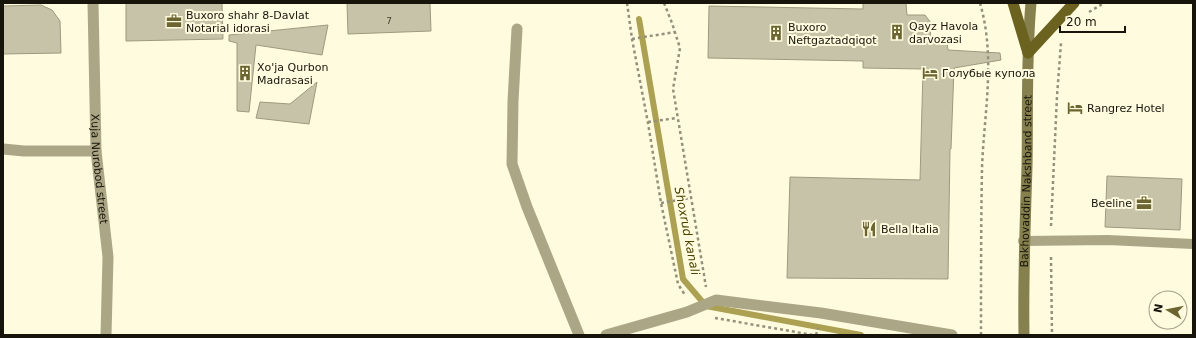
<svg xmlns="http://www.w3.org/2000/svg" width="1196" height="338" font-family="'DejaVu Sans',sans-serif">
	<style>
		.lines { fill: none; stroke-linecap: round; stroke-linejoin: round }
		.stream { stroke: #aca052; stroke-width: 6 }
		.building { fill: #c7c3a8; stroke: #9d9a7f }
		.path { stroke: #94907c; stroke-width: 2.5; stroke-dasharray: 3 3; stroke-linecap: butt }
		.service { stroke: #aba786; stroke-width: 10 }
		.minor { stroke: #aba786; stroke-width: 11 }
		.secondary { stroke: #867f4e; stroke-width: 11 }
		.primary { stroke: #6c6220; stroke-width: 11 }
		.labels { text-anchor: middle; stroke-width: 4; stroke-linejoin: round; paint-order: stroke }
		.number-label { font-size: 9px; fill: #434032 }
		.poi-label { font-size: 11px; fill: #17150b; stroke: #fffbde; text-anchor: start }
		.street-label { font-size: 11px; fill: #17150b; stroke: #fffbde }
		.water-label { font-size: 12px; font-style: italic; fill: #4c4301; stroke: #fffbde }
	</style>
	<rect width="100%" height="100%" fill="#fffbde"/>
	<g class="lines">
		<!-- stream -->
		<polyline class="stream" points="639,19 683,279 706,306 861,335"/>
	</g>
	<!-- building -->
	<g class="building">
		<polygon points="126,3 222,3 223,39 126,41"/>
		<polygon points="347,3 430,3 431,31 348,34"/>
		<polygon points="863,3 906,3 907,15 925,15 931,23 930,42 947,42 948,50 1000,53 1001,60 954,68 951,149 950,149 948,279 787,278 790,177 920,180 923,69 863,68 863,61 708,58 709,6 863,9"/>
		<polygon points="41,5 52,10 60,21 61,53 3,54 3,6"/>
		<polygon points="328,25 322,55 256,45 249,112 237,111 237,43 229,41 229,35"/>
		<polygon points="317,82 309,124 256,118 260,102 290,104"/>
		<polygon points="1107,176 1182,179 1180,230 1105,227"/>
	</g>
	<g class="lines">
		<!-- path -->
		<g class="path">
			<polyline points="627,3 632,39 648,123 661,203 678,284 685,295"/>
			<polyline points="664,3 672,23 680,48 673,89 706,287"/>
			<path d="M980,3C996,58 984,113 982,168C981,224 981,280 981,335"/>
			<polyline points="1089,12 1104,3"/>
			<polyline points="632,39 675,32"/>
			<polyline points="648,122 677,118"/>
			<polyline points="661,203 691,198"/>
			<polyline points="1051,226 1057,96 1061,43"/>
			<polyline points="1051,257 1052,335"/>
			<polyline points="715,318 813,335"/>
			<polyline points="816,335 818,328"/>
		</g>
		<!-- service -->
		<polyline class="service" points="1023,241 1108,240 1193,244"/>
		<!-- minor -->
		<g class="minor">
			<path id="s1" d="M93,3L96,151L108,257L106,335"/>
			<polyline points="517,29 513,101 512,164 527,207 579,335"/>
			<polyline points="3,149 24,151 96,151"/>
			<polyline points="606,335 687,312 716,300 821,313 952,335"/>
		</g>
		<!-- secondary -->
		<path class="secondary" id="s2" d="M1024,335C1023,279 1025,224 1027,167C1028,113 1026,58 1031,3"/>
		<!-- primary -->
		<g class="primary">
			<polyline points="1013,3 1028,53"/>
			<polyline points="1028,53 1074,3"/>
		</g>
	</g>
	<!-- icons -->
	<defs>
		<g id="office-bare" transform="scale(1.2)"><path d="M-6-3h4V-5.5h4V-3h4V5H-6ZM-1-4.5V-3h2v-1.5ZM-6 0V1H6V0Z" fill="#6c6431" stroke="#fffbde" stroke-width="2.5" paint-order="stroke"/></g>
		<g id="building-bare" transform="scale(1.2)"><path d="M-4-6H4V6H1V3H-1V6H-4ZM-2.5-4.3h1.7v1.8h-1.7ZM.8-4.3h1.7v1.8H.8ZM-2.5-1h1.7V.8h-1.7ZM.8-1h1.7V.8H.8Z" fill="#6c6431" stroke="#fffbde" stroke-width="2.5" paint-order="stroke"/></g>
		<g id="hotel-bare" transform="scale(1.2)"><path d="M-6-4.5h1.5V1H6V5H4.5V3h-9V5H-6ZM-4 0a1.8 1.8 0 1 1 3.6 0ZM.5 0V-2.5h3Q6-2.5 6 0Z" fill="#6c6431" stroke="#fffbde" stroke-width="2.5" paint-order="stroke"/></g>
		<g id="restaurant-bare" transform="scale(1.2)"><path d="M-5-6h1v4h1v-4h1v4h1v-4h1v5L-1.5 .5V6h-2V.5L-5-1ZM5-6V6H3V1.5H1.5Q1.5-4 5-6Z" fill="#6c6431" stroke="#fffbde" stroke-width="2.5" paint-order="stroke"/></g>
	</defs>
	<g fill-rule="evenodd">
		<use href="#office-bare" x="174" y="21"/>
		<use href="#building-bare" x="897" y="32"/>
		<use href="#building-bare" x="776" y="33"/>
		<use href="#building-bare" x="245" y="73"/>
		<use href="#hotel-bare" x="930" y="73"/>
		<use href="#hotel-bare" x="1075" y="108"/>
		<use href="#office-bare" x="1144" y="203"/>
		<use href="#restaurant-bare" x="869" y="229"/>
	</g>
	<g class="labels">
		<!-- number labels -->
		<g class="number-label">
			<text x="389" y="24">7</text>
		</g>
		<!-- poi labels -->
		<g class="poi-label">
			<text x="186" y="19">Buxoro shahr 8-Davlat<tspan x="186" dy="13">Notarial idorasi</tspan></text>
			<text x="909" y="30">Qayz Havola<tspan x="909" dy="13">darvozasi</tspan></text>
			<text x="788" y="31">Buxoro<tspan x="788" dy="13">Neftgaztadqiqot</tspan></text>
			<text x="257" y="71">Xo'ja Qurbon<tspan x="257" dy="13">Madrasasi</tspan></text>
			<text x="942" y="77">Голубые купола</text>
			<text x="1087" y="112">Rangrez Hotel</text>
			<text x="1132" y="207" text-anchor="end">Beeline</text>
			<text x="881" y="233">Bella Italia</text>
		</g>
		<!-- street labels -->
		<g class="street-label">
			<text dy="4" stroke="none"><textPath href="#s1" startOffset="166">Xuja Nurobod street</textPath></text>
			<text dy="4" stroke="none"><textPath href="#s2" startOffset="154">Bakhovaddin Nakshband street</textPath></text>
		</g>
		<!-- water labels -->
		<g class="water-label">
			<text transform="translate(687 231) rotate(79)" y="4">Shoxrud kanali</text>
		</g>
	</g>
	<!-- border -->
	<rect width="1196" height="338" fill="none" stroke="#17150b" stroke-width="8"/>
	<!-- north arrow -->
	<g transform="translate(1168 310) rotate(280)"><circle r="19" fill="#fffbde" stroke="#a29f8a"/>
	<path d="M0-3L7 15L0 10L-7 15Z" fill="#6c6431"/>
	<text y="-6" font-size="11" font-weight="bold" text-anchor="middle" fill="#17150b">N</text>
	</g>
	<!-- scale -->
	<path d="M1060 26v6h65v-6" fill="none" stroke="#17150b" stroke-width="2"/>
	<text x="1066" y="26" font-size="12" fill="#17150b" stroke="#fffbde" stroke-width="3" paint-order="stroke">20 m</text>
</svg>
